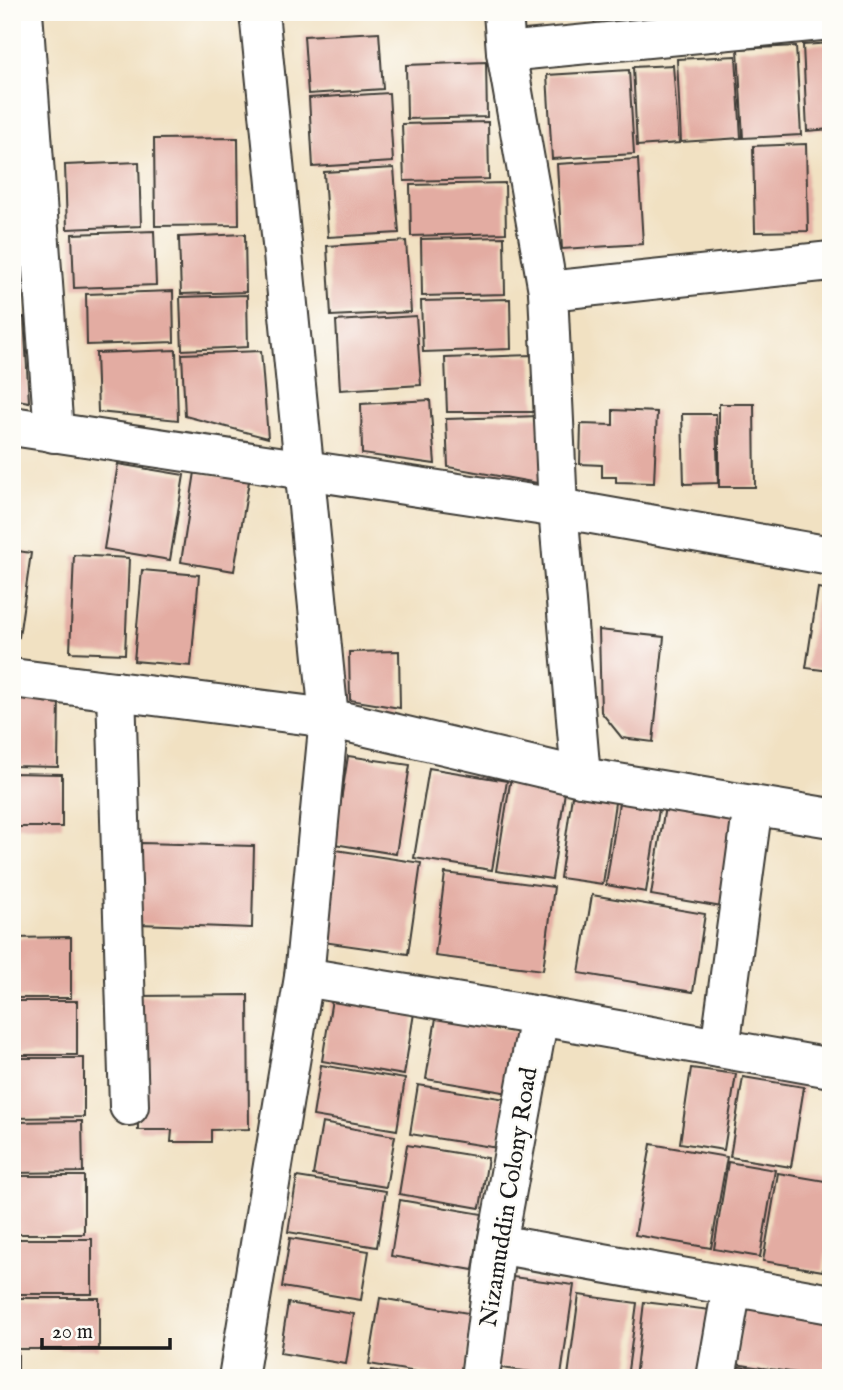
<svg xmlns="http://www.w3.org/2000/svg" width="843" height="1390" font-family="'IM FELL English',serif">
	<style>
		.building { fill: #e3aca2 }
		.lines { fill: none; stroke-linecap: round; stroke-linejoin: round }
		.minor-casing { stroke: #3c3a35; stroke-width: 42 }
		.minor { stroke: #fff; stroke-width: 38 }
		.labels { text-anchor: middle; stroke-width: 5; stroke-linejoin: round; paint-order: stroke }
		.street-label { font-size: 24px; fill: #1c1c1c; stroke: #fdfcf7 }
	</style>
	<rect width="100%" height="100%" fill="#fdfcf7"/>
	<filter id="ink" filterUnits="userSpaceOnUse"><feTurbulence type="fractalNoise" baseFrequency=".0143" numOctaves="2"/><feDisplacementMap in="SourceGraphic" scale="14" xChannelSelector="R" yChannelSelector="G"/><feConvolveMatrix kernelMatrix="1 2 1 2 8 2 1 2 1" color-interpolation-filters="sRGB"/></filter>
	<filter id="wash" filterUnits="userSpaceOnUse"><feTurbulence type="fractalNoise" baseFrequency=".00686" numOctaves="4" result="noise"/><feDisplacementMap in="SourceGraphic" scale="28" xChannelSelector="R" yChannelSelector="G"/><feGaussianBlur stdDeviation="1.57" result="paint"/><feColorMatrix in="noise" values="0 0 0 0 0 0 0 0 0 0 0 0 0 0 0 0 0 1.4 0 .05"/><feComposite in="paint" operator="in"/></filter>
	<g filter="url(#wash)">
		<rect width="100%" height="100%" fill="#f1e1c2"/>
		<g id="blocks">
			<!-- building -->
			<g class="building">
				<polygon points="379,32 383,89 308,94 304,36"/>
				<polygon points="831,43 831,129 807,131 803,45"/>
				<polygon points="796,46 801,135 743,138 738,49"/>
				<polygon points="736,56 741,138 681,142 677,59"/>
				<polygon points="486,62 487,117 407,119 406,65"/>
				<polygon points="673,65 679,143 637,146 633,67"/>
				<polygon points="629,70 634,154 552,159 547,75"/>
				<polygon points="389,93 393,162 313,167 309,98"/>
				<polygon points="488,122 489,179 404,181 402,124"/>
				<polygon points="238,138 239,225 155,226 154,139"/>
				<polygon points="806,144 808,231 755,232 753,146"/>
				<polygon points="638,159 643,244 562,249 557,164"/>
				<polygon points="139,162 141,226 67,229 65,165"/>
				<polygon points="394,168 399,233 328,237 324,172"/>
				<polygon points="505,183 506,233 411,236 410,185"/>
				<polygon points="12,190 14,190 21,253 12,254"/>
				<polygon points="154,231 156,285 74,288 72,234"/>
				<polygon points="245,234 246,292 181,294 179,237"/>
				<polygon points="504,237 505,294 422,296 421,239"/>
				<polygon points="406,241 411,312 331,316 327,246"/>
				<polygon points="173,291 174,342 87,345 86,294"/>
				<polygon points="247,295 248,347 182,350 180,297"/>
				<polygon points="510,299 511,349 423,352 421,301"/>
				<polygon points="416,316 421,385 340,390 336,321"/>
				<polygon points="24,317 29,402 12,399 12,320"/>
				<polygon points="176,350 178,420 98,412 96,353"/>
				<polygon points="261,351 268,438 185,416 182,354"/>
				<polygon points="532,355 535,412 447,412 445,358"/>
				<polygon points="430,400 435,464 362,454 361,404"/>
				<polygon points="719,404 754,404 755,487 719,487"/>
				<polygon points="613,410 657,412 654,483 616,482 616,477 602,477 602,465 580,464 581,424 613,425"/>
				<polygon points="682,414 716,414 718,483 684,484"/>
				<polygon points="540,416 543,484 448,467 446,419"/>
				<polygon points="118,464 184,475 170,560 104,549"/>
				<polygon points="195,472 249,481 234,571 181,562"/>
				<polygon points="12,550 31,553 19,637 12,636"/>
				<polygon points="74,555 129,558 125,654 70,652"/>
				<polygon points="142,570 199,575 191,666 134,661"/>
				<polygon points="818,588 831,590 831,671 806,668"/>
				<polygon points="599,630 664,637 653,742 622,738 601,712"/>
				<polygon points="399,651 400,708 350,700 349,652"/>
				<polygon points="12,692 59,693 58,767 12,766"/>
				<polygon points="348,756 410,765 396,854 334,844"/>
				<polygon points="429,768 507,781 492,870 414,858"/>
				<polygon points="12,773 62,774 62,827 12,827"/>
				<polygon points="511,777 566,785 552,879 496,871"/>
				<polygon points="573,789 616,796 603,884 560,878"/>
				<polygon points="620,796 660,803 646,892 606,885"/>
				<polygon points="666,800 738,812 722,907 651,895"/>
				<polygon points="141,843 254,846 252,928 139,924"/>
				<polygon points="336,850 421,863 408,954 323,942"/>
				<polygon points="445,873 554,887 543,970 435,956"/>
				<polygon points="592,895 705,914 693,992 579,973"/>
				<polygon points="71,937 71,998 12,998 12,938"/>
				<polygon points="248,995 249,1129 211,1130 211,1142 171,1142 172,1130 138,1130 137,996"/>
				<polygon points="332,999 414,1013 404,1075 322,1061"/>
				<rect x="12" y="1001" width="65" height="54"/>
				<polygon points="436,1018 525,1033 515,1094 426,1079"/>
				<polygon points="12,1058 84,1058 84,1117 12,1118"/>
				<polygon points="321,1065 405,1079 397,1130 313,1116"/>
				<polygon points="691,1068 736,1074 724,1150 680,1143"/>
				<polygon points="743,1077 804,1087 791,1167 730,1157"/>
				<polygon points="418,1085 506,1099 498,1148 410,1134"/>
				<polygon points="82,1121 83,1172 12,1173 12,1122"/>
				<polygon points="322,1123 395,1136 386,1187 313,1175"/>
				<polygon points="651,1144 727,1157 711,1248 635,1235"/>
				<polygon points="407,1145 488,1158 480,1208 399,1194"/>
				<polygon points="728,1162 775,1170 760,1257 714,1249"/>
				<polygon points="778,1173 831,1182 831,1227 823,1271 763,1261"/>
				<rect x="12" y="1176" width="72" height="58"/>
				<polygon points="297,1177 386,1191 377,1247 288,1232"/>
				<polygon points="400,1200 482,1214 473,1270 391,1256"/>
				<polygon points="290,1238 369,1251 361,1300 282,1287"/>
				<rect x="12" y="1239" width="80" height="55"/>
				<polygon points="505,1276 574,1285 561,1376 494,1367"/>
				<polygon points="579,1295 637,1303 627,1378 583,1378 568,1376"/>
				<rect x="12" y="1298" width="87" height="51"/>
				<polygon points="380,1298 474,1314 464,1378 453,1378 369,1364"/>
				<polygon points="644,1302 711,1310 702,1378 635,1378"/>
				<polygon points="288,1303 354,1314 346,1364 280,1353"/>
				<polygon points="745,1305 831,1318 831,1334 824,1377 735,1364"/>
				<rect x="12" y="1352" width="6" height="26"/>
				<polygon points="733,1366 800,1376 799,1378 731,1378"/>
				<polygon points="371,1370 411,1376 411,1378 369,1378"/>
			</g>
		</g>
	</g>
	<g filter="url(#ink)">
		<use href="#blocks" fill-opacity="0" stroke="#3c3a35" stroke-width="2"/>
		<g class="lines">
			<!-- minor casing -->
			<g class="minor-casing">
				<g id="minor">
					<polyline points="23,12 54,433"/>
					<polyline points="503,12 506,52 548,291 558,508 581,777"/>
					<polyline points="506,52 831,20"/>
					<polyline points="548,291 831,261"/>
					<polyline points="12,426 558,508 831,556"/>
					<polyline points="12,678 329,718 581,777 831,818"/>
					<polyline points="116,691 129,1106"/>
					<polyline points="304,977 539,1016 831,1068"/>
					<polyline points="720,1048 753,805"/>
					<polyline points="497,1244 831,1304"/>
					<polyline points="238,1378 304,977 329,718 259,12"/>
					<polyline points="480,1378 497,1244 539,1016"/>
					<polyline points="716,1378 732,1287"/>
				</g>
			</g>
			<!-- minor -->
			<use href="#minor" class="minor"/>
		</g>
	</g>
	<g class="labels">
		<!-- street labels -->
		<g class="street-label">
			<text transform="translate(508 1197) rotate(-81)" y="8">Nizamuddin Colony Road</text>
		</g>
	</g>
	<!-- margin -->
	<rect width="843" height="1390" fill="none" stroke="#fdfcf7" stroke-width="42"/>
	<!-- scale -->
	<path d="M42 1338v10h128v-10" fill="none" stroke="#1c1c1c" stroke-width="3.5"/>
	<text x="52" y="1338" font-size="21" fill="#1c1c1c" stroke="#fdfcf7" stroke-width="5" paint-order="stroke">20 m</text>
</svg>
